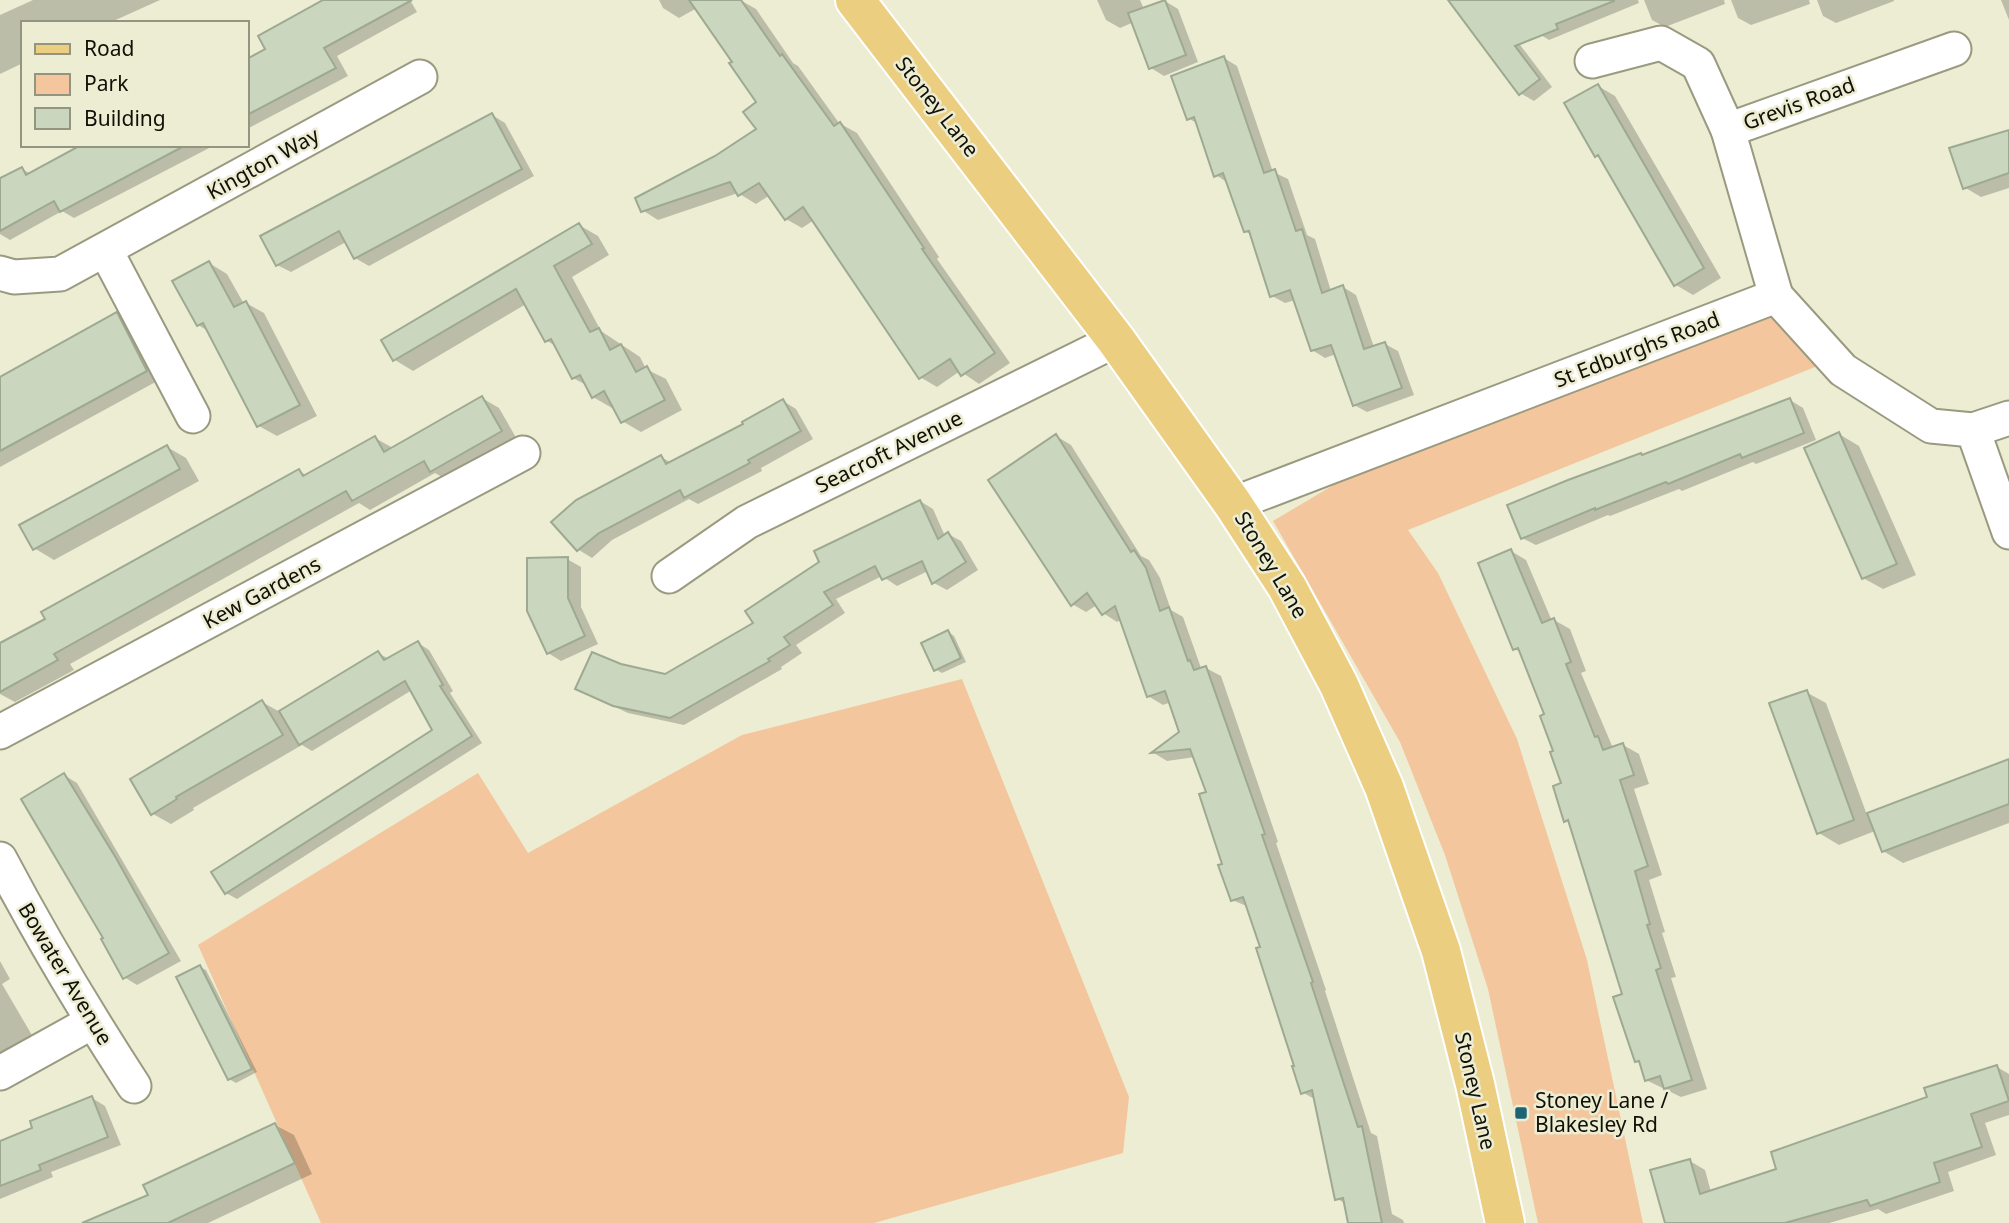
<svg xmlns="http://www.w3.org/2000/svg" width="2009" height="1223" font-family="'Noto Sans',sans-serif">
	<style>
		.green { fill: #f3c69d }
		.shadow { fill: #0003 }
		.building { fill: #cad6be; stroke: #9da991; stroke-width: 2 }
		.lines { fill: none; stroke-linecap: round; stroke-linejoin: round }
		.street-casing { stroke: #9a9a81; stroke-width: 37 }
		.primary-casing { stroke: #fff; stroke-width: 42 }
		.street { stroke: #fff; stroke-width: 33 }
		.primary { stroke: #ecce80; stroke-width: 38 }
		.poi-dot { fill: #1d6474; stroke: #ecedd2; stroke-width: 2.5 }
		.labels { text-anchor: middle; stroke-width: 5; stroke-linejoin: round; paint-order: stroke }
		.street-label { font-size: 21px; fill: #101007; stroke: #ecedd2 }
		.poi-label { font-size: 21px; fill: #101007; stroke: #ecedd2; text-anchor: start }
	</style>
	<rect width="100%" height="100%" fill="#ecedd2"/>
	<!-- green -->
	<g class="green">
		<polygon points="1772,313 1820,365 1408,530 1438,573 1517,739 1587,960 1643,1223 1538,1223 1488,989 1445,855 1400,742 1273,521 1337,483"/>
		<polygon points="962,679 1129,1097 1123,1153 874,1223 321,1223 198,945 478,773 528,853 742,735"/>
	</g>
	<!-- shadow -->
	<g class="shadow">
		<polygon points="33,0 160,0 109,23 23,23 23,63 0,74 0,15"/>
		<polygon points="333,0 410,0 417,12 337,56 348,76 247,129 247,61 267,50"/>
		<polygon points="659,0 740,0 756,9 793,63 798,66 839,123 857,133 939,257 937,259 1010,363 979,384 960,371 937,387 920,377 814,220 802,228 786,219 770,195 756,204 738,193 658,220 642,210 759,130 759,103 734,62 697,8 679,18 663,8"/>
		<polygon points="1097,0 1140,0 1144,9 1165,1 1178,9 1198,62 1164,76 1151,68 1134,22 1120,28 1106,20"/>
		<polygon points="1453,0 1486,0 1552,87 1534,101 1520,93"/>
		<polygon points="1525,0 1638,0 1639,3 1549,40 1536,32"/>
		<polygon points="1644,0 1724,0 1725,4 1665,27 1652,20"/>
		<polygon points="1731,0 1809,0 1810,4 1751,25 1738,18"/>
		<polygon points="1817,0 1894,0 1894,1 1836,23 1823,16"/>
		<polygon points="2001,0 2009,0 2009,20"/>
		<polygon points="1224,58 1237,66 1273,172 1288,179 1307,235 1315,239 1331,291 1343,287 1356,295 1374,347 1385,344 1398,351 1414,395 1367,412 1354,405 1336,354 1325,358 1312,350 1295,300 1285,303 1272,296 1252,235 1245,231 1228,183 1216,175 1198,124 1188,118"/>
		<polygon points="1598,86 1615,96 1721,278 1693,295 1676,285 1602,159 1596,156"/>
		<polygon points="492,115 505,123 534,176 369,266 355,258 346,242 291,272 277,265"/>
		<polygon points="2009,132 2009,188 1981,197 1964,187"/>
		<polygon points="89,145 215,145 74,218 62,211 10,240 0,234 0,180 22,169 31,174"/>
		<polygon points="579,225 598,236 609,255 572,277 601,331 640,357 646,369 666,379 682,410 641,432 622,421 614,406 612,408 593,397 588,386 573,378 556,346 547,341 526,304 413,371 395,360"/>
		<polygon points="209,263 227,274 244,304 246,303 264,313 317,416 277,436 259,426 210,332 198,325"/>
		<polygon points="117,314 131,323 161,379 0,467 0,378"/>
		<polygon points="482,398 499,408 518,441 449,481 435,473 370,510 359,503 70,664 74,670 15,702 0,694 0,645 299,471 308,476 375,438 393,448"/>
		<polygon points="1790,400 1803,408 1816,440 1756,464 1753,462 1682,491 1679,489 1610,516 1608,515 1536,545 1522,538 1644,456"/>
		<polygon points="783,401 796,409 813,439 761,468 762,471 698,504 689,499 612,540 592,558 579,550 554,522 661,457 672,463 746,425"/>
		<polygon points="1839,434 1859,446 1916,575 1883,589 1863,578"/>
		<polygon points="1056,436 1071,445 1141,556 1149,560 1160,578 1171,610 1183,617 1201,668 1206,668 1221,676 1278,842 1276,843 1326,990 1325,991 1371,1133 1377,1136 1392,1214 1403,1220 1404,1223 1350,1223 1346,1204 1336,1198 1316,1100 1302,1092 1262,948 1249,907 1232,900 1208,793 1195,757 1167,761 1154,753 1181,732 1171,702 1163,705 1148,696 1122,619 1117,622 1103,613 1097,605 1086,612 1072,604"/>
		<polygon points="167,447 186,458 199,481 54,560 34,548"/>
		<polygon points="920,501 933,509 945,536 948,534 961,541 978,570 947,590 934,583 928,571 897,586 882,576 836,599 845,613 796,645 802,653 781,667 782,669 684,725 628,713 577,689 620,666 665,676 755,624"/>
		<polygon points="1511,551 1526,560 1552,621 1554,620 1570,629 1586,671 1581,673 1613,748 1623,745 1639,754 1649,784 1634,789 1662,875 1649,880 1665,932 1662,933 1676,977 1671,978 1707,1089 1681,1097 1646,1080 1641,1064 1636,1061 1624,995 1570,823 1566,820 1563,784 1546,715 1522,653 1515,649"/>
		<polygon points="567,559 581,567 581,607 598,644 561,661 548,653"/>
		<polygon points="948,632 954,636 966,662 942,673 935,669"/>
		<polygon points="418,643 429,650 453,691 450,693 482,743 237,899 226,893 435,731 412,690 312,751 302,745 193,808 194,810 171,824 153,814 262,702 280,712 378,653 389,659"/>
		<polygon points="1806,692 1826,703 1867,815 2009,761 2009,823 1903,863 1883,851 1875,831 1839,845 1819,833"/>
		<polygon points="64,775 77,783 181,961 137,985 124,977 105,938"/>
		<polygon points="0,961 10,979 2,984 36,1042 0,1062"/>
		<polygon points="200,967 206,970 257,1072 236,1083 229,1079"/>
		<polygon points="1997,1067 2009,1074 2009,1115 1985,1123 1996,1155 1948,1172 1954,1191 1886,1214 1878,1209 1829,1223 1666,1223 1690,1161 1705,1170 1711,1192 1778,1170"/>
		<polygon points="92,1098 105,1106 121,1145 51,1172 53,1177 0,1199 0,1143 35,1128"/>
		<polygon points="275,1125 294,1135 312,1174 208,1223 110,1223 150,1196"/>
	</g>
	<!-- building -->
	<g class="building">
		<polygon points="323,0 412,0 324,48 336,68 247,115 247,59 265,49 258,36"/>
		<polygon points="689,0 741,0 780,56 782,54 834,126 840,122 924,248 922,249 995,353 961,376 950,359 919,379 803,207 785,220 759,183 738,196 730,182 641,212 635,198 715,156 756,129 743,112 756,102 729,63 732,62"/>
		<polygon points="1165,0 1186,55 1149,69 1128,13"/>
		<polygon points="1448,0 1614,0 1614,1 1556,24 1558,29 1515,46 1540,79 1519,95"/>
		<polygon points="1224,56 1264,173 1275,169 1296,231 1302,229 1322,293 1343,285 1364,349 1385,342 1402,388 1353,406 1331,345 1311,351 1290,290 1270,297 1249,231 1244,232 1223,173 1214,177 1194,117 1187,120 1171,76"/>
		<polygon points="1598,84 1704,268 1674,286 1598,155 1595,157 1564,103"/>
		<polygon points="492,113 522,169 354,259 339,231 276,266 260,236"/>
		<polygon points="2009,130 2009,173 1963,189 1949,148"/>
		<polygon points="81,145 186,145 60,212 54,201 0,231 0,178 22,167 26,175"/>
		<polygon points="579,223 592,244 554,266 590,332 599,328 610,350 621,344 636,372 647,366 665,400 621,423 604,391 592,398 580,375 572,379 551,339 545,342 516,289 393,361 381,340"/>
		<polygon points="209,261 234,307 246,301 300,405 257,427 203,323 197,326 172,281"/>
		<polygon points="117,312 147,371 0,451 0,377"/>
		<polygon points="482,396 502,431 430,472 424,461 352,501 346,491 54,654 58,660 0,692 0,643 45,619 41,612 299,469 303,476 375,436 384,452"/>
		<polygon points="1790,398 1804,433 1742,458 1740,454 1668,484 1666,482 1595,510 1595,508 1521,539 1507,505 1568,480 1641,453 1642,455"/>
		<polygon points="783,399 801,431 748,460 750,463 684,498 680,490 599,533 577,551 551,522 576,500 661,455 666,464 743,424 742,422"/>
		<polygon points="1839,432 1897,564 1862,579 1804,448"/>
		<polygon points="1056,434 1131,552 1134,550 1146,568 1160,611 1169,607 1188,661 1190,660 1194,670 1206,666 1265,834 1262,835 1313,982 1311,983 1358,1127 1362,1126 1382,1223 1348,1223 1343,1198 1335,1200 1312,1090 1301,1094 1292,1066 1294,1066 1256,948 1260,947 1243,897 1231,901 1218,865 1222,864 1199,794 1206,792 1190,749 1151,753 1179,732 1165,691 1147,697 1115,606 1102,615 1087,593 1071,606 988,480"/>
		<polygon points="167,445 180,469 33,550 19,525"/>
		<polygon points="920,500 938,539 948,532 966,562 932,584 922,561 882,580 875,566 824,592 833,605 784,637 790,645 768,659 770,661 670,718 613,706 575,689 592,652 621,664 665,674 753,623 745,611 819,562 814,551"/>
		<polygon points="1511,549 1542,623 1554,618 1571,662 1566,664 1595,737 1598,736 1603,750 1623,743 1634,775 1620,780 1648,866 1635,871 1650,924 1647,925 1661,968 1656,970 1692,1080 1664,1089 1660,1076 1645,1081 1639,1061 1635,1062 1613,997 1622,994 1568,820 1564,822 1553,786 1561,783 1550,752 1553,751 1540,716 1544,714 1518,648 1513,650 1478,563"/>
		<polygon points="568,557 568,598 585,636 547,654 527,611 527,558"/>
		<polygon points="948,630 961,658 934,671 921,643"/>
		<polygon points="418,641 443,685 440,686 472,736 225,894 211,872 432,730 405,681 299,745 279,711 378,651 384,660"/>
		<polygon points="1807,690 1854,820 1817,834 1769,703"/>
		<polygon points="262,700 283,735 176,797 177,799 151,815 130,779"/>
		<polygon points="2009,759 2009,804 1882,852 1867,813"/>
		<polygon points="64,773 116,858 169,953 123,979 101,939 103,938 21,799"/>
		<polygon points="200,965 252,1069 228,1080 176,977"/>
		<polygon points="1997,1065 2009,1101 1971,1114 1982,1147 1934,1163 1940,1182 1870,1206 1867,1200 1785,1223 1665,1223 1650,1170 1690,1159 1700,1194 1776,1169 1771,1152 1927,1097 1924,1088"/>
		<polygon points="92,1096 108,1137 39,1165 41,1170 0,1186 0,1141 32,1128 30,1121"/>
		<polygon points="275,1123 295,1163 168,1223 82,1223 148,1195 143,1185"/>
	</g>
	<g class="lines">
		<!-- street casing -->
		<g class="street-casing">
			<g id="street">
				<polyline points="1592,61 1661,43 1698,64 1728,130"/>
				<polyline points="106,251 193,416"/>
				<polyline points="0,273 14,277 60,274 420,77"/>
				<polyline points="1776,296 1728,130 1954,49"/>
				<polyline points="1973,430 2009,532"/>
				<polyline points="1233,504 1776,296 1843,370 1931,426 1973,430 2009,418"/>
				<polyline points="669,576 747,522 1116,340"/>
				<polyline points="0,732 523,453"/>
				<path d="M0,859C41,937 86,1012 134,1086"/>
				<polyline points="0,1073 92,1022"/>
			</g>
		</g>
		<!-- primary casing -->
		<g class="primary-casing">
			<polyline id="primary" points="855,0 1116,340 1233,504 1287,587 1339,685 1384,787 1441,951 1475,1084 1505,1223"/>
		</g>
		<!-- street -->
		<use href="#street" class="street"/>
		<!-- primary -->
		<use href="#primary" class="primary"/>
	</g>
	<!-- markers -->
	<rect class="poi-dot" x="1514" y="1106" width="14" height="14" rx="3.5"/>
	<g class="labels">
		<!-- street labels -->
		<g class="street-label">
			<text transform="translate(1799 104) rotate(-20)" y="7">Grevis Road</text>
			<text transform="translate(937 107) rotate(52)" y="7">Stoney Lane</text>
			<text transform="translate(263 164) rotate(-29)" y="7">Kington Way</text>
			<text transform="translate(1637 350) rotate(-21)" y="7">St Edburghs Road</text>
			<text transform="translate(889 452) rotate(-26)" y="7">Seacroft Avenue</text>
			<text transform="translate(1271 565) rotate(59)" y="7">Stoney Lane</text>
			<text transform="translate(262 593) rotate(-28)" y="7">Kew Gardens</text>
			<text transform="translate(65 974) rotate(59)" y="7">Bowater Avenue</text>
			<text transform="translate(1475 1091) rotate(77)" y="7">Stoney Lane</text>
		</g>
		<!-- poi labels -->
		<g class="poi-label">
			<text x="1535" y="1108">Stoney Lane /<tspan x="1535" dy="24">Blakesley Rd</tspan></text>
		</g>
	</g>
	<!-- legend -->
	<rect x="21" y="21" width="228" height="126" fill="#ecedd2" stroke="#949581" stroke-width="2"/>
	<rect x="35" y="44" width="35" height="10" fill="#ecce80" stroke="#949581" stroke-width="2"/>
	<text x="84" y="56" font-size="21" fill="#101007">Road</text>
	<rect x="35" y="74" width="35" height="21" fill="#f3c69d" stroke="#949581" stroke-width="2"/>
	<text x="84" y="91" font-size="21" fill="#101007">Park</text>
	<rect x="35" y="108" width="35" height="21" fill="#cad6be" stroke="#949581" stroke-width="2"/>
	<text x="84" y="126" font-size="21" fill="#101007">Building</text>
</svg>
